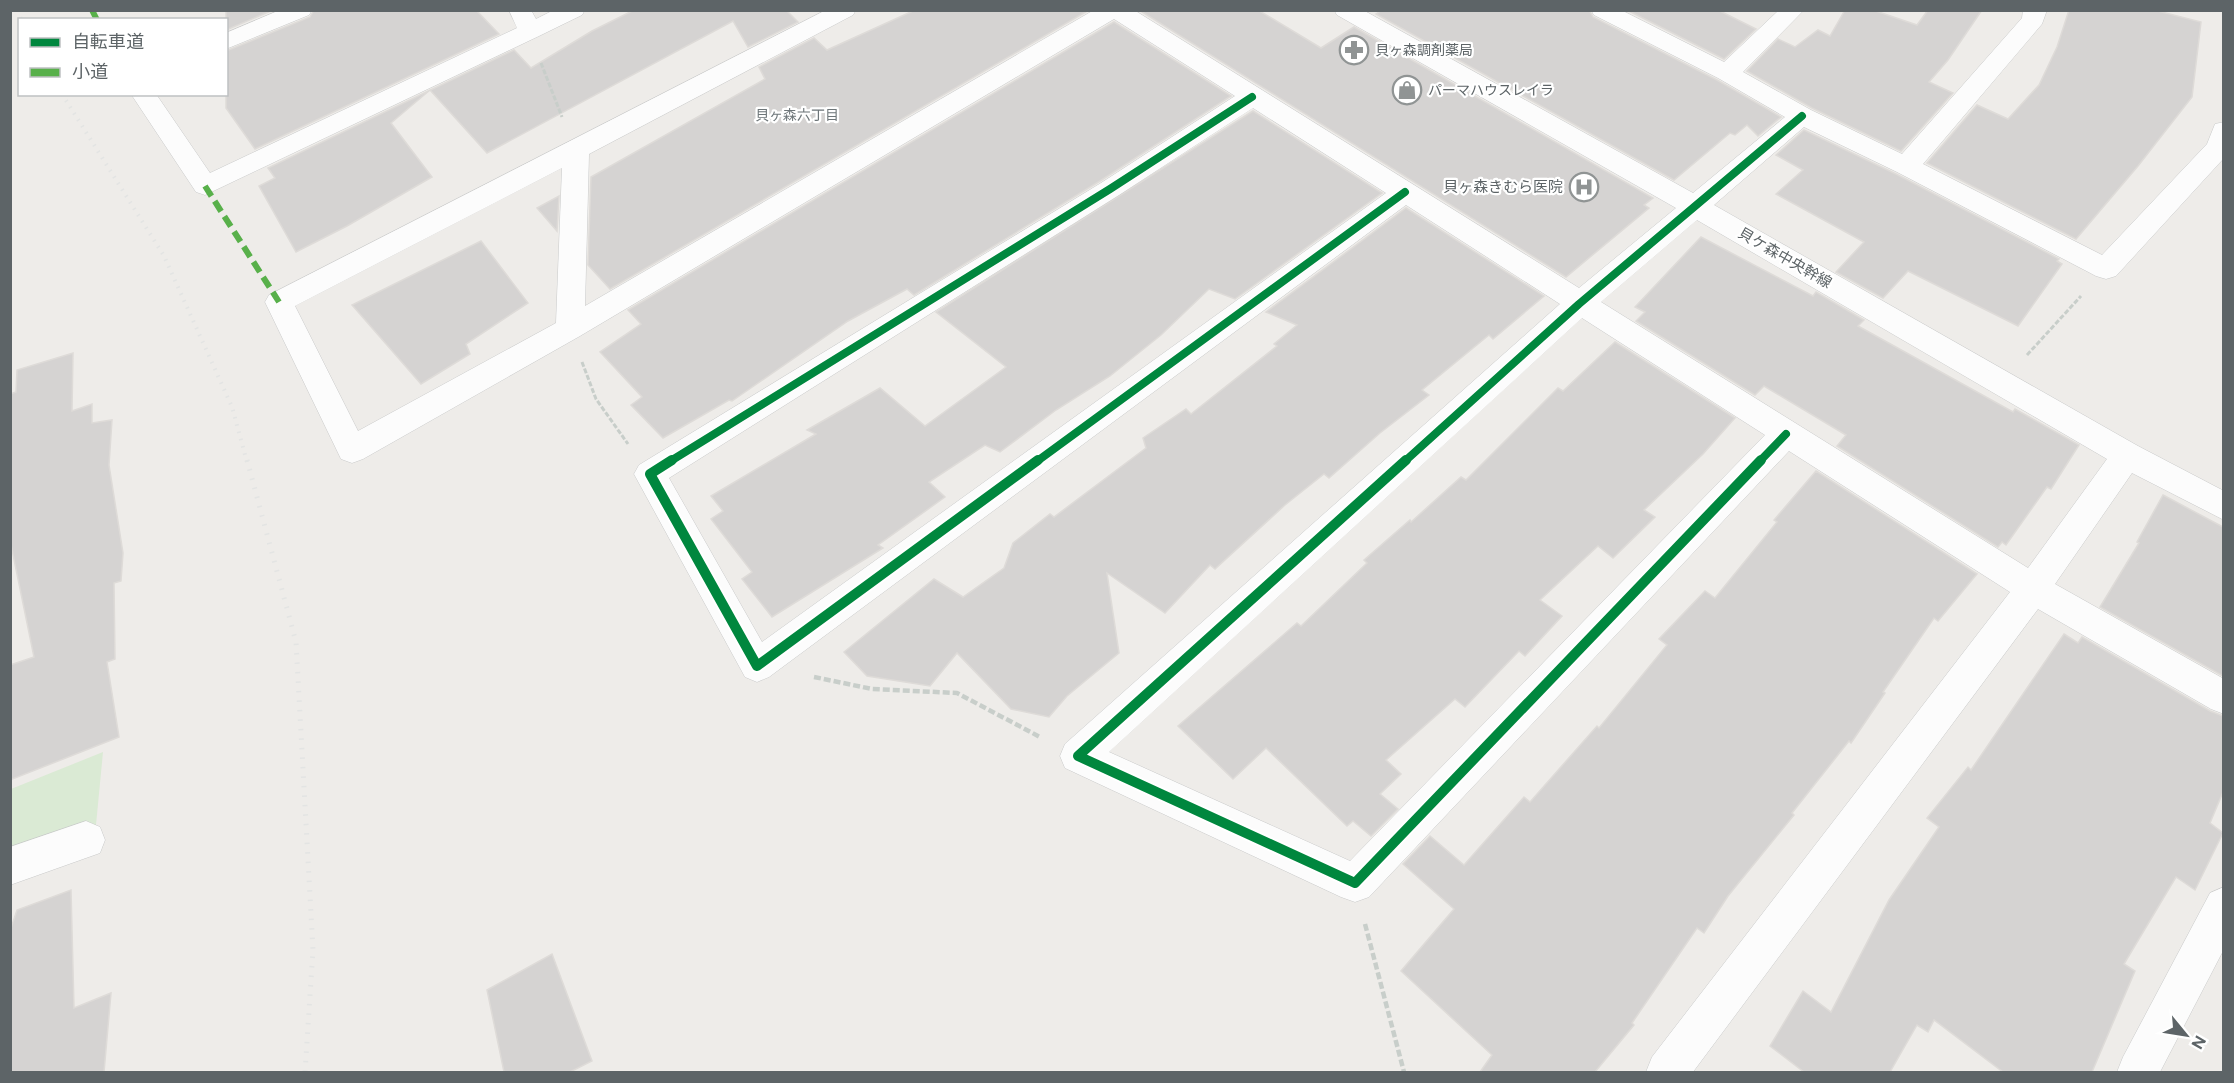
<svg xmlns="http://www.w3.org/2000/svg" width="2234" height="1083" font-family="Figtree,'Noto Sans JP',sans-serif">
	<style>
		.green { fill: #daead4 }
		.building { fill: #d5d3d2; stroke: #dedbd8; stroke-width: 1.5 }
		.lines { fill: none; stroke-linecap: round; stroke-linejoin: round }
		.minor-casing { stroke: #c9caca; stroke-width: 1 }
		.path-far1 { stroke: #c8ceca; stroke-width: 3; stroke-dasharray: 5 2; stroke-linecap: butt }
		.path { stroke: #c8ceca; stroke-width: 4.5; stroke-dasharray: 7 3; stroke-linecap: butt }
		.minor { fill: #fcfcfc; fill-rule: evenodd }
		.rail-far1 { stroke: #e3e4e3; stroke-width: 4; stroke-dasharray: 1.5 6; stroke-linecap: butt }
		.rail { stroke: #e3e4e3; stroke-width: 5; stroke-dasharray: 1.5 8; stroke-linecap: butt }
		.quiet { stroke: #58b04a; stroke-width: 6; stroke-dasharray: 12 6; stroke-linecap: butt }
		.cycleway-far1-casing { stroke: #fff; stroke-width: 10 }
		.cycleway-casing { stroke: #fff; stroke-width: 14 }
		.cycleway-far1 { stroke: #00873e; stroke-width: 8 }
		.cycleway { stroke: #00873e; stroke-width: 10 }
		.labels { text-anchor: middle; stroke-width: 4.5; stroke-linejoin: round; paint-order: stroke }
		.far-poi-label { font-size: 14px; fill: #5d6467; stroke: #fff; text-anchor: start }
		.far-neighbourhood-label { font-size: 14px; fill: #6e7679; stroke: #fff }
		.poi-label { font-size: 15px; fill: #5d6467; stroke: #fff; text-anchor: end }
		.street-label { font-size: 15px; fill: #5d6467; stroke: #fff }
	</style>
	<rect width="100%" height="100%" fill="#eeece9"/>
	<!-- green -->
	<polygon class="green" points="103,752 96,825 11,855 11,789"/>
	<!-- building -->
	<g class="building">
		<polygon points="226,10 273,10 226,30"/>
		<polygon points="314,10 476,10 499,34 255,149 226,108 226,51 310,17"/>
		<polygon points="634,10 786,10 798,22 748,47 733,21 487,153 430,90 391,123 432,177 347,226 296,252 259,186 275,178 268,168 514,50 531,68 592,31"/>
		<polygon points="915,10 1089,10 610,289 588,265 591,177 765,79 759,67 814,38 827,50"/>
		<polygon points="1139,10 1258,10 1321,48 1354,27 1653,198 1644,205 1649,208 1566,277"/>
		<polygon points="1382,10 1589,10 1593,17 1717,80 1781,117 1758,136 1747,125 1735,135 1730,133 1674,180 1376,14"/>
		<polygon points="1627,10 1718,10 1756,29 1724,59"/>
		<polygon points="1845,10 1873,10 1917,25 1928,10 1982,10 1948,60 1929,82 1953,93 1901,151 1812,108 1747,71 1778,39 1795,47 1818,30 1830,36"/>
		<polygon points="2069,10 2154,10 2201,22 2192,97 2138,166 2076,239 1927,163 1977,105 2008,119 2039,85 2057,47"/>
		<polygon points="1114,22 1231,96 1100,181 914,295 907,289 848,321 732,401 729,400 663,438 631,405 642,397 600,352 641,324 628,310"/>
		<polygon points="1253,111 1382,193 1235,299 1209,289 1161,335 1110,376 1056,410 1000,452 985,445 929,482 945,497 878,545 883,548 772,617 742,579 752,572 711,519 723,511 711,496 816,434 807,430 880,388 925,426 1006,367 936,312"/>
		<polygon points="1804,130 1896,174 2059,259 2057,261 2062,264 2018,326 1908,271 1883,298 1836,272 1864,242 1776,194 1803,170 1776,155"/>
		<polygon points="559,196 557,231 537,208"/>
		<polygon points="1406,208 1544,296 1493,339 1489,335 1422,390 1429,395 1380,433 1329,478 1324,474 1285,505 1215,569 1210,565 1165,613 1107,573 1119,653 1067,696 1049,717 1011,709 957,653 930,686 867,676 844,652 934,579 963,597 1004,568 1013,543 1050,514 1054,517 1146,448 1143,438 1186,409 1191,414 1277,346 1274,344 1297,325 1266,312"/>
		<polygon points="1701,237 1813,296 1816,292 1864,320 1858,326 2013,412 2015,409 2079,445 2051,489 2047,487 2006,545 2002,542 1998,547 1837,446 1846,435 1764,386 1755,395 1636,321 1645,312 1635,307"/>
		<polygon points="481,241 528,303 466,344 470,354 421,384 352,305"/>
		<polygon points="1615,342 1735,418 1703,454 1644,510 1655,517 1613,558 1598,546 1540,600 1562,616 1525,656 1519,651 1465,707 1455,699 1386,760 1401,774 1380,794 1398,809 1371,836 1353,821 1347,826 1266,748 1233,779 1178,726 1297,623 1301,626 1367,563 1364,560 1410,520 1411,522 1461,477 1466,480 1558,388 1563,391"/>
		<polygon points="73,353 72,411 92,404 92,423 112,420 109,465 123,553 121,581 114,583 115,659 107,662 119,737 10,780 10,665 34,657 10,540 10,394 16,392 17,370"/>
		<polygon points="1816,471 1977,574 1938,621 1934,618 1883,692 1885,693 1851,743 1849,741 1792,813 1794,815 1728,896 1704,933 1697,928 1632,1023 1634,1025 1595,1072 1480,1072 1492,1055 1401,971 1454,909 1403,864 1430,836 1464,865 1524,797 1530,802 1597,726 1599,728 1667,645 1659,639 1705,591 1715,598 1777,522 1774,520"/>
		<polygon points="2163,495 2223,527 2223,676 2100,607 2139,543 2137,542"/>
		<polygon points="2064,634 2078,643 2082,637 2210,711 2223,716 2223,792 2210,823 2223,833 2195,890 2176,877 2124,964 2135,971 2092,1072 2003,1072 1934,1020 1928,1032 1917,1025 1890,1072 1804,1072 1770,1046 1803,991 1831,1012 1889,900 1939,827 1927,818 1968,767 1971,770"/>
		<polygon points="71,890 74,1008 111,993 104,1072 10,1072 10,931 17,910"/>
		<polygon points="552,954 592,1061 570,1072 504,1072 487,990"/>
	</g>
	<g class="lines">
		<!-- minor casing -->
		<g class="minor-casing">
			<g id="minor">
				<polygon points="280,10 312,10 309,15 226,49 226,33"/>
				<polygon points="509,10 531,10 536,19 554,10 585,10 582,15 539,36 205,195 196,192 131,94 156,94 210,173 517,28"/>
				<path d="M826,10H856L853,15L589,154L585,306L1094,10H1134L1579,288L1676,208L1337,15L1334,10H1363L1693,193L1785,117L1718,78L1594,15L1591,10H1621L1724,62L1779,10H1804L1743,72L1811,110L1902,154L2022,18L2023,10H2047L2042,24L1923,164L2102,255L2207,144L2215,124L2224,122V158L2116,276L2106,279L2096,276L1897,172L1804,127L1714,205L2138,446L2224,491V520L2132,473L2055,584L2224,679V714L2211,709L2038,609L1693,1072H1646L1652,1057L2010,592L1789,451L1369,897L1355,902L1341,897L1065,768L1060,756L1065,744L1560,304L1406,205L769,677L757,682L745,677L634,474L639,465L1101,183L1235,96L1114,19L580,336L363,459L352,463L341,459L265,302L269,295ZM1253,108L1386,193L762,642L669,478L1119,195ZM562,168L556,323L358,431L295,306ZM1697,220L2107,459L2028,568L1601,302ZM1582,318L1765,435L1350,861L1109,752Z"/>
				<polygon points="86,821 100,827 105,840 100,853 10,885 10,847"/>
				<polygon points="2224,887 2224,949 2160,1072 2117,1072 2123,1057 2210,893"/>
			</g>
		</g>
		<!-- path-far1 -->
		<g class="path-far1">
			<polyline points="541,63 562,117"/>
			<polyline points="2027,355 2081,296"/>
			<polyline points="582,362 596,399 628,444"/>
		</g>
		<!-- path -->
		<g class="path">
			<polyline points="814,677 872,689 957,693 1040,737"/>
			<polyline points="1365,924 1404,1072"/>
		</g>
		<!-- minor -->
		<use href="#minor" class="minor"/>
		<!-- rail-far1 -->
		<g class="rail-far1">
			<polyline points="18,10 21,20"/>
			<polyline points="62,94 164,256 232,407 247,462"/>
		</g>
		<!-- rail -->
		<polyline class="rail" points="247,460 296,642 313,950 305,1072"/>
		<!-- quiet -->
		<g class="quiet">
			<polyline points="92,10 97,20"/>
			<polyline points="205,186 279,302"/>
		</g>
		<!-- cycleway-far1 casing -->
		<g class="cycleway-far1-casing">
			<g id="cycleway-far1">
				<polyline points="669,462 1110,189 1252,97"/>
				<polyline points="1036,462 1405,192"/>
				<polyline points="1404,462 1579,304 1802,116"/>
				<polyline points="1759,462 1786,434"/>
			</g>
		</g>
		<!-- cycleway casing -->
		<g class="cycleway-casing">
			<g id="cycleway">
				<polyline points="672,460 650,474 757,666 1038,460"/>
				<polyline points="1406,460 1078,756 1355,883 1761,460"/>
			</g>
		</g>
		<!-- cycleway-far1 -->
		<use href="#cycleway-far1" class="cycleway-far1"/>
		<!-- cycleway -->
		<use href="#cycleway" class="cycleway"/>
	</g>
	<!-- icons -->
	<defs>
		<g id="pharmacy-ring" transform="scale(1.5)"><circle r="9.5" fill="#fff" stroke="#909494" stroke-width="1.5"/><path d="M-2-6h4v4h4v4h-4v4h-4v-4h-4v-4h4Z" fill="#909494"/></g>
		<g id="shop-ring" transform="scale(1.5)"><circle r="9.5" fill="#fff" stroke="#909494" stroke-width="1.5"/><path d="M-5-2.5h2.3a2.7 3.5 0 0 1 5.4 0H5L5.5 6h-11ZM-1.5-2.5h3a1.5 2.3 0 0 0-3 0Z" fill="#909494"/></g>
		<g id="hospital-ring" transform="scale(1.5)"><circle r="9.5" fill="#fff" stroke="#909494" stroke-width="1.5"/><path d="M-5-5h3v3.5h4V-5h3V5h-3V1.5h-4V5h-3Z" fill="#909494"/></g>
	</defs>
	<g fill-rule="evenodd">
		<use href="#pharmacy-ring" x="1354" y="50"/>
		<use href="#shop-ring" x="1407" y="90"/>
		<use href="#hospital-ring" x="1584" y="187"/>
	</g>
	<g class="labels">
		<!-- far-poi labels -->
		<g class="far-poi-label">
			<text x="1375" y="55">貝ヶ森調剤薬局</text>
			<text x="1428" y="95">パーマハウスレイラ</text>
		</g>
		<!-- far-neighbourhood labels -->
		<g class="far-neighbourhood-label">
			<text x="797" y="120">貝ヶ森六丁目</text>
		</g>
		<!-- poi labels -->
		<g class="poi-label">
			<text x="1563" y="192">貝ヶ森きむら医院</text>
		</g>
		<!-- street labels -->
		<g class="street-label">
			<text transform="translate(1785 258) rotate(30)" y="5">貝ケ森中央幹線</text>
		</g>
	</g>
	<!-- border -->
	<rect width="2234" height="1083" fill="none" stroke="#5d6467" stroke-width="24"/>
	<!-- legend -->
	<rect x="18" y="18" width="210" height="78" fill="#ffffff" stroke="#bec1c2" stroke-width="1.5"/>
	<rect x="30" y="38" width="30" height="9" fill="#00873e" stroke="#bec1c2" stroke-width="1.5"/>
	<text x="72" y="48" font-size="18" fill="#5d6467">自転車道</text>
	<rect x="30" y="68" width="30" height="9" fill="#58b04a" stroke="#bec1c2" stroke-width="1.5"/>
	<text x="72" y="78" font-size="18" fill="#5d6467">小道</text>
	<!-- north arrow -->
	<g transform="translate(2186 1035) rotate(120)" stroke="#ffffff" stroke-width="4.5" paint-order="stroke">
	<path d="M0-4.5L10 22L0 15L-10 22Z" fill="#5d6467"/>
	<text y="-9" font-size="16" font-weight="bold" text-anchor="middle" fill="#5d6467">N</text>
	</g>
</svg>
